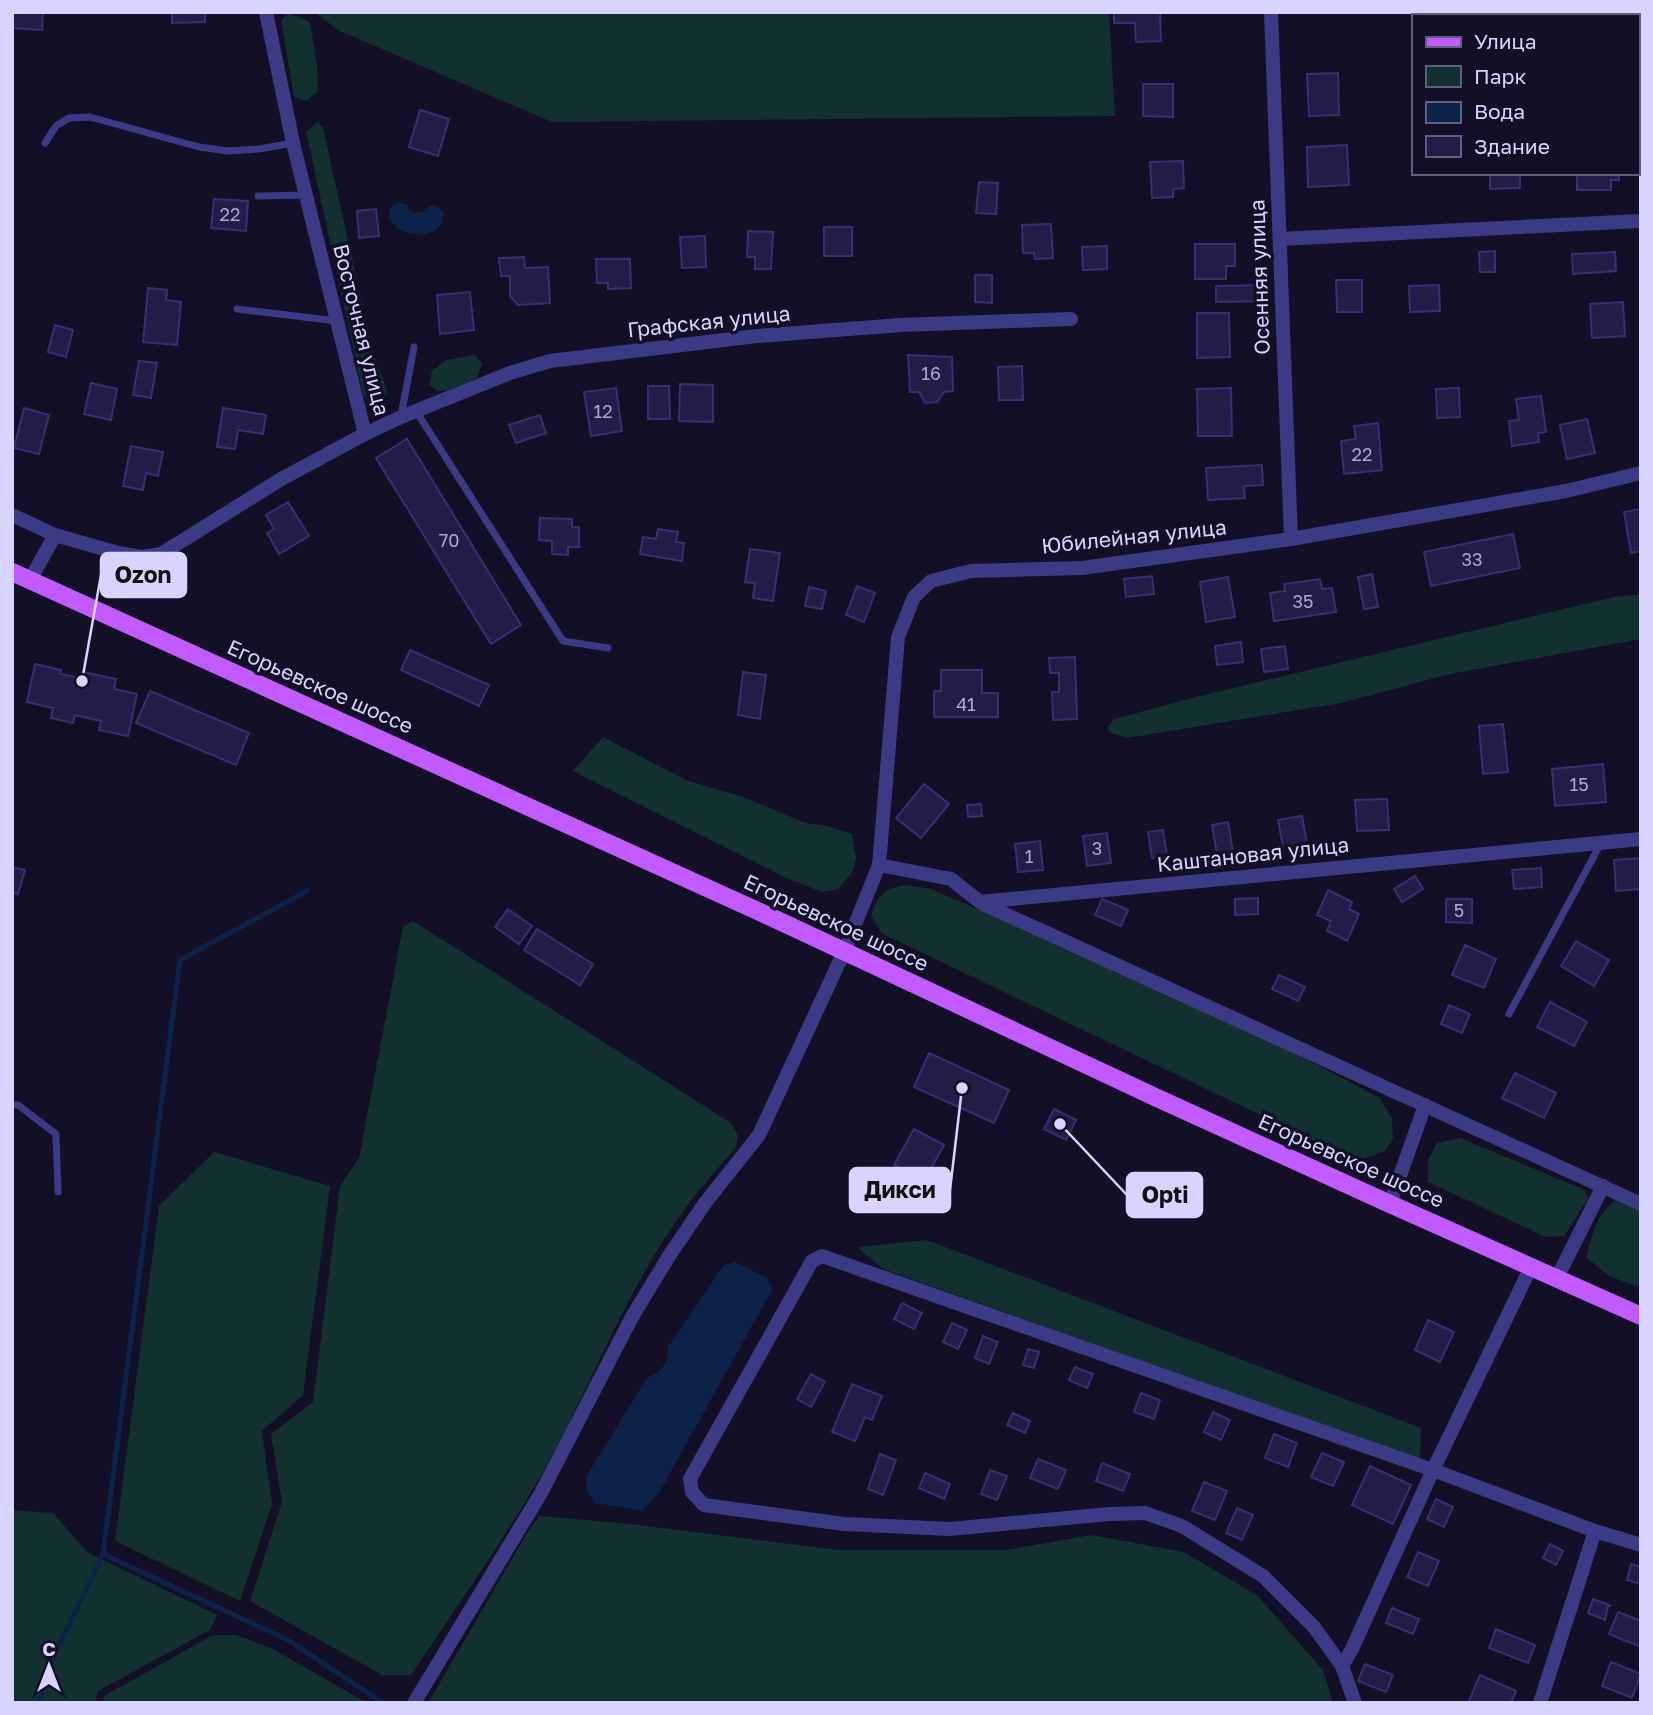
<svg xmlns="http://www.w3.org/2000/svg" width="1653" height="1715" font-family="'Golos Text',sans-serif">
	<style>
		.green { fill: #12302f }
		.water { fill: #0c2248 }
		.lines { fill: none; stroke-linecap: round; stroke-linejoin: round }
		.stream { stroke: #0c2248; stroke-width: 5 }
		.building { fill: #241b47; stroke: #3b2d73; stroke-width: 2 }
		.service { stroke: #3d3a85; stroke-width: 7 }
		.minor { stroke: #3d3a85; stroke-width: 14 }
		.primary { stroke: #c25bff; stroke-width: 18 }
		.labels { text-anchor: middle; stroke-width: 7; stroke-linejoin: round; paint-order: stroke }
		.number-label { font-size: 18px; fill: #aca6d1 }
		.street-label { font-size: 21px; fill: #d9d4ff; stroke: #130f26 }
		.leader { fill: none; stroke: #d9d4ff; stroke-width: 2.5 }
		.callout-dot { fill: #d9d4ff; stroke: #130f26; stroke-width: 2.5 }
		.callout { fill: #d9d4ff; stroke: #d9d4ff; stroke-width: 2.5 }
		.callout-label { font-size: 23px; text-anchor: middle; font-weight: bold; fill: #111 }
	</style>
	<rect width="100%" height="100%" fill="#130f26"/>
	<!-- green -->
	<g class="green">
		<polygon points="314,12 1109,12 1115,116 552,122 338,30"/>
		<polygon points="289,13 310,22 317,66 318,91 306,101 294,97 281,20"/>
		<polygon points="318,122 323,128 373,352 387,390 383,405 371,406 363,394 306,131"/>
		<polygon points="475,355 482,364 477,378 449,390 437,391 429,385 432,371 446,360"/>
		<polygon points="1641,594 1641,639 1450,674 1341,703 1127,738 1109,732 1108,727 1114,719 1192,698 1614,597"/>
		<polygon points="603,737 686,780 746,798 805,823 827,826 852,834 856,858 853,871 838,889 822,892 787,878 573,771"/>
		<path d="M905,885L931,889L1216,1012L1380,1098L1392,1119L1393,1138L1385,1151L1363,1159L1342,1154L881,933L871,915C878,895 884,889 905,885Z"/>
		<path d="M413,921L731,1123L738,1135L736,1147C718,1169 698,1190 682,1213C627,1289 594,1379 549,1461C508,1535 458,1604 411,1675H382L250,1601L282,1502L271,1434L313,1402L340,1186L359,1158L403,927Z"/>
		<polygon points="1460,1138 1585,1190 1588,1199 1564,1236 1546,1237 1428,1182 1428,1160 1437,1143"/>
		<polygon points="214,1152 330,1186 303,1395 262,1431 272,1504 240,1601 115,1541 159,1206"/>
		<path d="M1617,1199L1641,1211V1288L1609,1276L1586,1257C1593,1233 1596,1214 1617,1199Z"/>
		<polygon points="927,1240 1421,1428 1420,1459 883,1269 857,1247"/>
		<polygon points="12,1510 53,1513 87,1552 217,1615 210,1630 98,1691 95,1703 12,1703"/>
		<polygon points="539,1516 622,1523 839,1550 1006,1550 1091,1535 1184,1552 1258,1596 1323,1670 1333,1703 428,1703 527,1533"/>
		<polygon points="213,1635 236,1635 273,1649 367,1703 103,1703 104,1696"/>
	</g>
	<!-- water -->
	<g class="water">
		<path d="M398,203L407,205L410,211L416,213L423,212L429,206L435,205L443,211C443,214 443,219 442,222C436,241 396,237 390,219C389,217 390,210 390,208Z"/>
		<path d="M735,1262L767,1278L772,1290L659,1493L642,1511L595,1503L587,1490L586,1477L647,1378C663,1370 668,1364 668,1347L724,1265Z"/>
	</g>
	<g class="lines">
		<!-- stream -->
		<g class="stream">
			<polyline points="103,1554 288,1640 383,1703"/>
			<polyline points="39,1703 49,1666 103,1554 180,960 307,891"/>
		</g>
	</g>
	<!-- building -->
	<g class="building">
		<polygon points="12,12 43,12 42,30 12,28"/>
		<polygon points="172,12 205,12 205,22 172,23"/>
		<polygon points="1114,12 1160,12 1161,41 1136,42 1135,23 1114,23"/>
		<polygon points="1338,73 1339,115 1309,116 1307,74"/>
		<polygon points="1143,84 1173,84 1173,117 1143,116"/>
		<polygon points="420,110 449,119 438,156 409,147"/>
		<polygon points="1347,145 1349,185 1308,187 1307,147"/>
		<polygon points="1183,161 1184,188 1173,189 1173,197 1152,198 1150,162"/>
		<polygon points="1490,173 1520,173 1520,188 1490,189"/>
		<polygon points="1577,173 1619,173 1619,180 1611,180 1611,190 1577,190"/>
		<polygon points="979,182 998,183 996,214 976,213"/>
		<polygon points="214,199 248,201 246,231 211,228"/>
		<polygon points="376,209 379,236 359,238 357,211"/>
		<polygon points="1051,224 1053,258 1035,259 1034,253 1023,253 1022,225"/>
		<rect x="824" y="227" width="28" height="29"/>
		<polygon points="748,231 773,232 771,269 755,269 755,257 747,257"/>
		<polygon points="705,236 706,267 682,268 680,237"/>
		<polygon points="1195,244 1235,244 1235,266 1226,266 1226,279 1195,279"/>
		<polygon points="1107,246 1107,269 1083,270 1082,247"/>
		<polygon points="1495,251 1495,272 1480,272 1479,252"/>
		<polygon points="1615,252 1616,271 1573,274 1572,254"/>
		<polygon points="524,257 525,268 548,267 550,303 518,305 510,296 510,276 501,276 499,258"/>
		<polygon points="596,259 630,259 631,288 608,289 608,283 597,283"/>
		<polygon points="975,275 992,275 992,303 975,302"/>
		<polygon points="1336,280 1362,280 1362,312 1337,312"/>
		<polygon points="1266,285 1267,301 1216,302 1216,286"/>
		<polygon points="1439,285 1440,311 1410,312 1409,286"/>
		<polygon points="148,288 167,290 166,300 181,302 177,345 143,342"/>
		<polygon points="470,292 474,330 440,334 437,295"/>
		<polygon points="1623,302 1625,336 1592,338 1590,304"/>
		<polygon points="1197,313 1229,313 1230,357 1197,358"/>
		<polygon points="55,325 73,330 66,357 48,352"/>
		<polygon points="908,355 952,357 953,391 944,392 937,402 925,403 919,392 910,392"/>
		<polygon points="139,361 157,363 151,398 133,395"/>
		<polygon points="1022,366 1023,400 999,400 998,367"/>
		<polygon points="91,383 117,389 111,420 84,414"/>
		<polygon points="680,384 713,385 713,422 679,421"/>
		<polygon points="648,386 669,386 670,419 648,419"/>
		<polygon points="616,388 622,431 591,436 584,392"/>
		<polygon points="1231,388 1232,436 1198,436 1197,389"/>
		<polygon points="1459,388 1460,417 1437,418 1436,389"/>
		<polygon points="1541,396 1546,432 1538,433 1539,442 1512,446 1509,421 1519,420 1516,399"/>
		<polygon points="24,408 49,415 39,454 14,448"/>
		<polygon points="223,408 266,415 263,434 238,430 235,449 217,447"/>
		<polygon points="540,415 546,433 516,443 509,425"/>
		<polygon points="1587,419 1595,453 1567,459 1560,425"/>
		<polygon points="1378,423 1382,470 1344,474 1341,441 1356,439 1354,426"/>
		<polygon points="407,439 521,625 491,644 376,458"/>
		<polygon points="131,446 163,452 158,476 146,473 143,490 123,486"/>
		<polygon points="1262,465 1263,485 1244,486 1245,498 1208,500 1206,468"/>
		<polygon points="288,502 309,536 279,554 267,533 274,529 266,515"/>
		<polygon points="1641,509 1641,551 1631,553 1624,512"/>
		<polygon points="540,518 572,519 572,527 579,527 579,547 568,547 568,555 552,554 552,541 539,540"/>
		<polygon points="658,529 678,532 676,542 684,543 682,561 640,554 643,537 656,539"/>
		<polygon points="1513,534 1520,568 1431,586 1424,552"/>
		<polygon points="750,549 780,553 773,601 753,598 755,583 745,582"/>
		<polygon points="1372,574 1378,607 1364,609 1358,577"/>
		<polygon points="1152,576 1154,594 1126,597 1124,579"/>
		<polygon points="1228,577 1235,617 1206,622 1200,582"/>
		<polygon points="1320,579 1322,589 1332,588 1336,612 1274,621 1270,593 1285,591 1284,584"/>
		<polygon points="857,586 875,593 864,622 846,615"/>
		<polygon points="809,587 826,591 822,609 805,606"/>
		<polygon points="1241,642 1243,662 1217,665 1215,646"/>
		<polygon points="1285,646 1288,669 1264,672 1261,649"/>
		<polygon points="410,650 489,685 479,706 401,670"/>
		<polygon points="1075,657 1077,719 1053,720 1052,692 1059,692 1059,673 1050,673 1049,658"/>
		<polygon points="35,664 61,670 60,674 81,678 83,672 116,679 114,689 137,694 128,736 99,730 101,721 75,715 73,723 51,718 53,708 27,702"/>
		<polygon points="941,670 982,670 982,693 998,693 998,717 934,717 934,691 941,691"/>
		<polygon points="743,672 766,675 760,719 738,715"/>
		<polygon points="150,691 249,733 236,765 136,723"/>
		<polygon points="1503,724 1508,772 1483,774 1479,726"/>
		<polygon points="1603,764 1606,802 1555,806 1552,769"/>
		<polygon points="924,784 949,804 921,838 896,818"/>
		<polygon points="1387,799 1389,830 1357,831 1355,800"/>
		<polygon points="981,804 982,816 968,817 967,805"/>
		<polygon points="1302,816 1307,843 1283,847 1278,820"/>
		<polygon points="1228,822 1233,852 1217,854 1212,825"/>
		<polygon points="1163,830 1167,856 1152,858 1148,832"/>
		<polygon points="1107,833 1111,863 1087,866 1083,836"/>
		<polygon points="1040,841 1043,870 1018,872 1015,844"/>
		<polygon points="1641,858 1641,889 1616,891 1614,860"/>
		<polygon points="12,867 25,870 18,894 12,892"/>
		<polygon points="1541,868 1542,887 1514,889 1512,870"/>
		<polygon points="1415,876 1423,889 1402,902 1394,889"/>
		<polygon points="1328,890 1352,902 1349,909 1359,914 1347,941 1327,931 1331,921 1317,915"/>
		<polygon points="1258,898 1258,914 1235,915 1235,899"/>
		<polygon points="1102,899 1128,910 1121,926 1095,915"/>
		<polygon points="1446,899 1472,899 1472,923 1446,922"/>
		<polygon points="508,909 532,926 519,944 495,927"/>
		<polygon points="537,929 593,964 580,985 524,950"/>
		<polygon points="1576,941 1609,960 1594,986 1561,966"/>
		<polygon points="1465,945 1496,959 1484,988 1452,975"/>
		<polygon points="1279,975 1305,987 1298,1001 1272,989"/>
		<polygon points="1550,1002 1587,1022 1574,1046 1537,1027"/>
		<polygon points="1449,1005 1470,1014 1462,1033 1441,1024"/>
		<polygon points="929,1053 1009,1090 994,1123 914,1087"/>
		<polygon points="1515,1073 1556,1093 1544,1118 1502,1098"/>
		<polygon points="1054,1109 1076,1120 1066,1140 1044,1129"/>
		<polygon points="914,1129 944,1145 924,1181 894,1165"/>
		<polygon points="902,1303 922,1313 914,1329 894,1319"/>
		<polygon points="1428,1320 1454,1332 1440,1362 1415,1350"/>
		<polygon points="952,1323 967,1330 958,1349 943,1342"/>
		<polygon points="983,1336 998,1342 989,1364 975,1358"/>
		<polygon points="1028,1349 1039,1352 1034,1368 1023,1365"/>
		<polygon points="1075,1367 1093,1374 1087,1388 1069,1380"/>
		<polygon points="811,1374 825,1382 811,1407 797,1399"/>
		<polygon points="852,1384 882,1396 872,1420 865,1417 855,1441 832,1432"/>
		<polygon points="1141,1393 1160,1400 1154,1419 1134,1412"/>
		<polygon points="1213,1412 1230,1420 1221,1440 1204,1432"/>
		<polygon points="1013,1413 1030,1421 1025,1433 1007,1425"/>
		<polygon points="1274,1434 1297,1443 1288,1467 1265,1458"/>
		<polygon points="1322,1453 1344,1462 1333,1486 1311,1477"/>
		<polygon points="880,1454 896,1460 883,1495 868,1489"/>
		<polygon points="1038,1459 1066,1470 1058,1489 1030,1478"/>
		<polygon points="1102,1463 1130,1474 1123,1491 1096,1481"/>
		<polygon points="1370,1466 1411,1485 1393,1524 1352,1505"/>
		<polygon points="990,1470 1007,1476 997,1500 981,1494"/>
		<polygon points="925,1473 950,1484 944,1499 919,1488"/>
		<polygon points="1204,1482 1227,1491 1215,1520 1192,1511"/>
		<polygon points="1436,1499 1453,1507 1444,1527 1427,1519"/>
		<polygon points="1237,1508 1253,1515 1242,1540 1226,1533"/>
		<polygon points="1550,1544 1563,1551 1556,1565 1543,1558"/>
		<polygon points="1418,1552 1439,1561 1428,1586 1407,1577"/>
		<polygon points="1631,1564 1641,1567 1641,1584 1627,1580"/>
		<polygon points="1593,1599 1611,1606 1608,1606 1605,1620 1588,1613"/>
		<polygon points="1392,1608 1419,1619 1413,1634 1386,1623"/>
		<polygon points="1618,1612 1641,1621 1641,1647 1609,1634"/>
		<polygon points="1496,1629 1535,1645 1528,1663 1489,1648"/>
		<polygon points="1611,1662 1641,1674 1632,1698 1602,1686"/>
		<polygon points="1365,1664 1393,1675 1386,1692 1358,1681"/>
		<polygon points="1480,1675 1516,1691 1511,1703 1473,1703 1469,1701"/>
	</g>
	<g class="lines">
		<!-- service -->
		<g class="service">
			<polyline points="1531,12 1552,13"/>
			<polyline points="45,143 56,126 69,118 90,117 199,147 228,151 259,149 293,143"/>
			<polyline points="258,196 306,195"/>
			<polyline points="237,309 337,321"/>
			<polyline points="416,411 563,641 608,648"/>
			<polyline points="401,416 414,347"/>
			<polyline points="1509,1014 1601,843"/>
			<polyline points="12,1105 18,1105 56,1134 58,1192"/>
		</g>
		<!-- minor -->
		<g class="minor">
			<polyline points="266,12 293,143 365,434"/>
			<polyline points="1271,12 1291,539"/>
			<polyline points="1280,239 1641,221"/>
			<polyline points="12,515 55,535"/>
			<polyline points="30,580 55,535 118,553 142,557 161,554 283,478 365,434 401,417 510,373 550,361 757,336 901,325 1071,319"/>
			<polyline points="879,865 951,879 980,902 1641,839"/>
			<polyline points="983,904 1641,1204"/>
			<polyline points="1390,1204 1425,1105"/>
			<polyline points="1557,1278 1603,1186"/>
			<polyline points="1342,1666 1352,1649 1433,1470 1531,1267"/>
			<polyline points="414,1703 541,1493 632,1317 669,1256 705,1203 759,1135 844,952 879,865 898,637 914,597 931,581 971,571 1082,568 1291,539 1566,491 1641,473"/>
			<polyline points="1355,1703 1342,1666 1314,1627 1263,1576 1182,1526 1145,1513 1109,1514 950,1529 844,1524 704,1505 692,1492 690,1479 812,1261 822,1256 1433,1470 1595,1531 1641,1545"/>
			<polyline points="1540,1703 1595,1531"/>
		</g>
		<!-- primary -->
		<polyline class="primary" points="12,572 773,918 1155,1097 1390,1204 1641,1316"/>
	</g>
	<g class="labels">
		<!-- number labels -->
		<g class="number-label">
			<text x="230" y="221">22</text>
			<text x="931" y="380">16</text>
			<text x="603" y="418">12</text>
			<text x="1362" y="461">22</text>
			<text x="449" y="547">70</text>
			<text x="1472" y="566">33</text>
			<text x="1303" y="608">35</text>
			<text x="966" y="711">41</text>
			<text x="1579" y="791">15</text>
			<text x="1097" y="855">3</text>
			<text x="1029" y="863">1</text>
			<text x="1459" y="917">5</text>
		</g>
		<!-- street labels -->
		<g class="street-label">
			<text transform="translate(1260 277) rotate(-92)" y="7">Осенняя улица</text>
			<text transform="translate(709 322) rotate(-6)" y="7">Графская улица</text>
			<text transform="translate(361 330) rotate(76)" y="7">Восточная улица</text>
			<text transform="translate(1134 537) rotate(-6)" y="7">Юбилейная улица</text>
			<text transform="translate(320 687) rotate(24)" y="7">Егорьевское шоссе</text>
			<text transform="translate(1253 855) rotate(-6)" y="7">Каштановая улица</text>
			<text transform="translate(836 923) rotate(25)" y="7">Егорьевское шоссе</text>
			<text transform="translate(1351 1161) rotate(24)" y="7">Егорьевское шоссе</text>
		</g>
	</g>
	<!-- callouts -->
	<path class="leader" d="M82 681L101 575M962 1088L950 1190M1060 1124L1127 1195"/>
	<g class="callout-dot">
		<circle cx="82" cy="681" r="7"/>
		<circle cx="962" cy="1088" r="7"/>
		<circle cx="1060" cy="1124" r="7"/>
	</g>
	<g class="callout">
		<rect x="101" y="553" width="85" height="44" rx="7"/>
		<rect x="850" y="1168" width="100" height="44" rx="7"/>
		<rect x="1127" y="1173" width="75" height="44" rx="7"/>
	</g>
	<g class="callout-label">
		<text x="143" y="583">Ozon</text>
		<text x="900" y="1198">Дикси</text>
		<text x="1165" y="1203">Opti</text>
	</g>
	<!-- border -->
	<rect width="1653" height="1715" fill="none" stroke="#d9d4ff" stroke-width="28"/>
	<!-- legend -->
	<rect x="1412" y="14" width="228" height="161" fill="#130f26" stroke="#625e7d" stroke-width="2"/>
	<rect x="1426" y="37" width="35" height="10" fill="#c25bff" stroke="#625e7d" stroke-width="2"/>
	<text x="1474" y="49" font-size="21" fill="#d9d4ff">Улица</text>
	<rect x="1426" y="66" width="35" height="21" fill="#12302f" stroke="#625e7d" stroke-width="2"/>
	<text x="1474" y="84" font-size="21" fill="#d9d4ff">Парк</text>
	<rect x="1426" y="102" width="35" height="21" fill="#0c2248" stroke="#625e7d" stroke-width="2"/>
	<text x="1474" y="119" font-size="21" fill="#d9d4ff">Вода</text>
	<rect x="1426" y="136" width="35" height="21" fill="#241b47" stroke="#625e7d" stroke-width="2"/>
	<text x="1474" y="154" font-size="21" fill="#d9d4ff">Здание</text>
	<!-- north arrow -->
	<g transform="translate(49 1666)" stroke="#130f26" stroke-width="5" paint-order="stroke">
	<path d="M0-5L12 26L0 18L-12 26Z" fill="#d9d4ff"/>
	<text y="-10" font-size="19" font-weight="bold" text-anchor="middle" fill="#d9d4ff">С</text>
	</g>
</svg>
